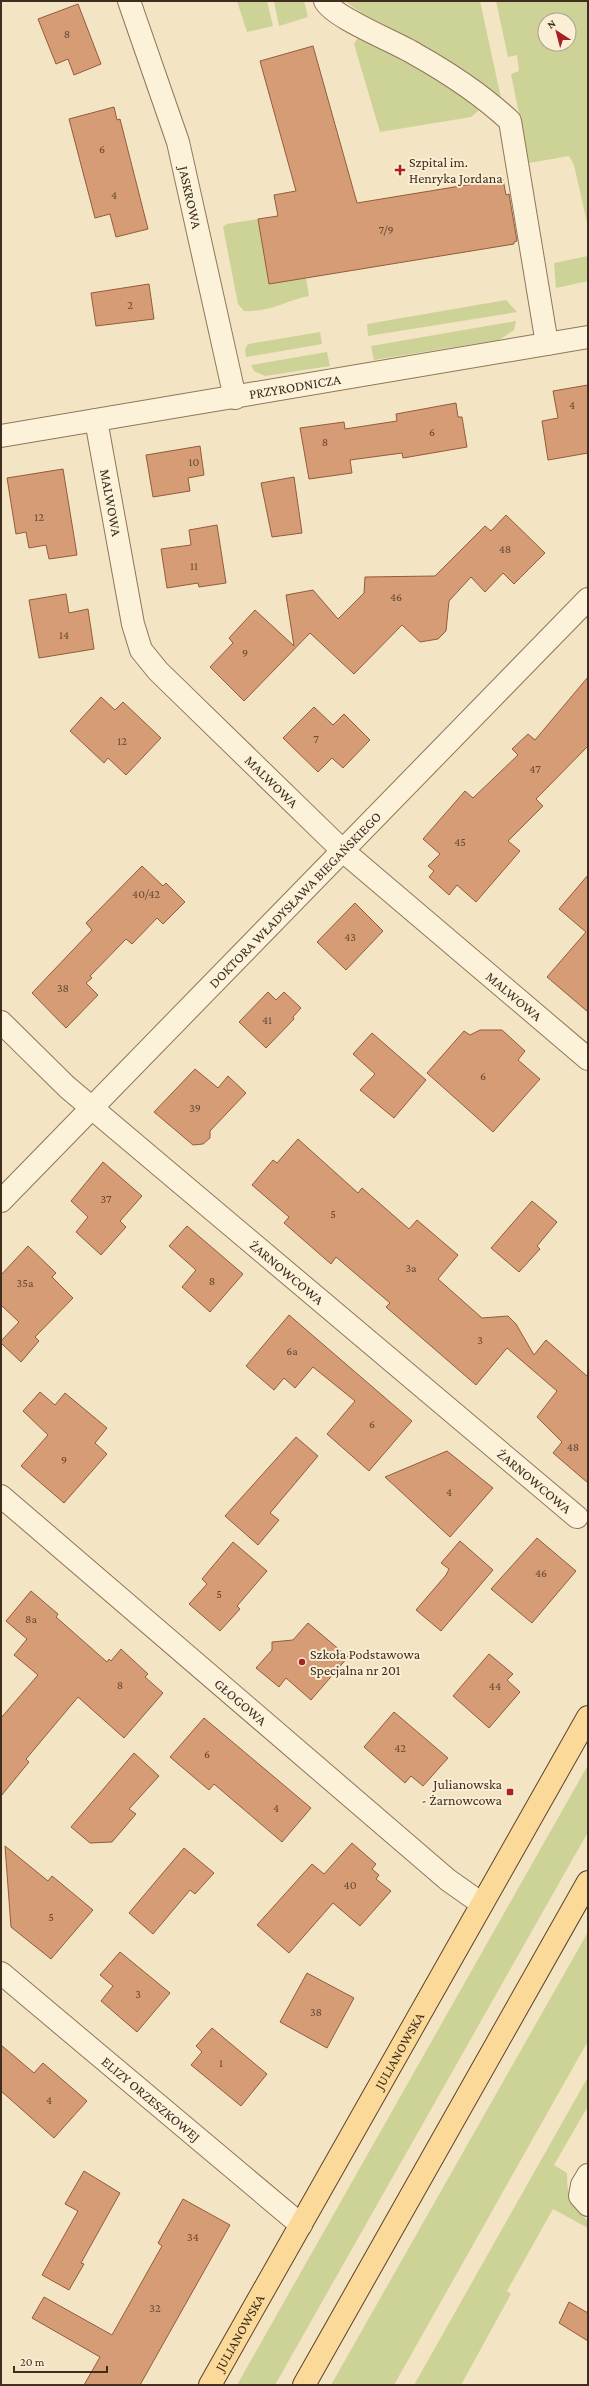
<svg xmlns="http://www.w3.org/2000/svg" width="589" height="2386" font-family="'Crimson Pro',serif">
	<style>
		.green { fill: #cdd396; fill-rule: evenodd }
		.building { fill: #d69c76; stroke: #935c3b }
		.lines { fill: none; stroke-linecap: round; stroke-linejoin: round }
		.minor-casing { stroke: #917558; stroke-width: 24 }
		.major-casing { stroke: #5e422c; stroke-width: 24 }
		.minor { stroke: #fcf1d9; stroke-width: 22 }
		.major { stroke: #fad999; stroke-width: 22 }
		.poi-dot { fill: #a72024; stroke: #faeed5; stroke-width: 1.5 }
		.labels { text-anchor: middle; stroke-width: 4; stroke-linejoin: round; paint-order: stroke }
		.number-label { font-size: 12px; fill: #654933 }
		.poi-label { font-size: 14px; fill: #3f2d1d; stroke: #faeed5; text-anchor: start }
		.street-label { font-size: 14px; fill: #3f2d1d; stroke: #faeed5 }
	</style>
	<rect width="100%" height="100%" fill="#f3e4c4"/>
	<!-- green -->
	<g class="green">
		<polygon points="237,1 267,1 273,26 247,32"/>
		<polygon points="274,1 304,1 308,17 279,26"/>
		<polygon points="345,1 480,1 501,98 482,83 365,16"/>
		<path d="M496,1H588V227L574,165L569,156L529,163L511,74L519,71L517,55L508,57ZM545,20H569V44H545Z"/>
		<polygon points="366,36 480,103 478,111 471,117 380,132 354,44 358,38"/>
		<path d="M258,219L269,284L306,278L309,296C288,300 268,313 244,311L238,304L223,227L227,224Z"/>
		<polygon points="588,256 588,281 556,288 554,263"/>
		<polygon points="506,300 517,312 368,336 367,324"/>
		<polygon points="516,321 514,330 499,340 374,360 371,346"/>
		<polygon points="320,332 322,344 246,357 245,349 248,344"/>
		<polygon points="327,352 330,366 265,376 254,371 251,365"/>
		<polygon points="588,1765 588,1832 275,2385 237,2385"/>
		<polygon points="588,1932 588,2041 394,2385 331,2385"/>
		<path d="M588,2077V2106L554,2165L567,2173C567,2197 571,2205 588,2221V2228L553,2209L507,2291L511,2294L461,2385H414Z"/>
	</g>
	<!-- building -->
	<g class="building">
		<polygon points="78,4 101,64 74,75 68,59 56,64 38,19"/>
		<polygon points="313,46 357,203 503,179 506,195 509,194 517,241 514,242 514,244 269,284 258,219 278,216 274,195 296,191 260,61"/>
		<polygon points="114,107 117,120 120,119 148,229 116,237 110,214 95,218 69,119"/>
		<polygon points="149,284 154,319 96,326 91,293"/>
		<polygon points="588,385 588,453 548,460 542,421 558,418 553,391"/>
		<polygon points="456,403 458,417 462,417 467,447 403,458 402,453 350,460 352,473 309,479 300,428 344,422 345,429 397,421 396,414"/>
		<polygon points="200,446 204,475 188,478 190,491 153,497 146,455"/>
		<polygon points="63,469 77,555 49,559 46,545 29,548 26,532 16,534 7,478"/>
		<polygon points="294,477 302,533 272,537 261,483"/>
		<polygon points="506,515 545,553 514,584 503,573 485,592 471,577 449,601 446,631 438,639 420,642 402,625 354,674 310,633 244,701 210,667 233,643 229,638 255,610 294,646 286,595 313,590 338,619 364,593 365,577 435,576 485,526 491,531"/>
		<polygon points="217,525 226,583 199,587 198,583 167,588 161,549 191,545 189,530"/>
		<polygon points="66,594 69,613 88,609 94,649 39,658 29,600"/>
		<polygon points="588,677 588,746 536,799 543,806 508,841 520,851 476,902 457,885 449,895 429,877 434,871 428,866 440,854 423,839 465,791 473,798 518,755 512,749 528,734 535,740"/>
		<polygon points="101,697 115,710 123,702 161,738 126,775 108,758 104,763 70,731"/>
		<polygon points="314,707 333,725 344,714 370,740 343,768 332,758 318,772 283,738"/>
		<polygon points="142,866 163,886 166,883 185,902 163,924 157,918 132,944 126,939 90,976 92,978 86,983 98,995 66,1028 32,993 92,930 86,923"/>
		<polygon points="588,875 588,1012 547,977 586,932 559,909"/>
		<polygon points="355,903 383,931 346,970 317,942"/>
		<polygon points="268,992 276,1000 284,992 301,1008 293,1017 294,1019 266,1048 239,1022"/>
		<polygon points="480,1030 502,1030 525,1051 518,1060 540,1079 493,1132 427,1073 464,1031 470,1035"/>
		<polygon points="372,1033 426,1080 394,1118 360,1090 375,1074 353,1054"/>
		<polygon points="195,1069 218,1088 228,1076 246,1093 210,1131 210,1138 203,1144 193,1145 154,1112"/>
		<polygon points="298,1139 358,1193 362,1188 409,1229 417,1220 458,1255 438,1279 482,1318 508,1316 516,1324 534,1355 546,1340 588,1377 588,1483 553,1453 562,1442 537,1417 557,1391 507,1348 476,1385 386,1307 390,1303 336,1257 331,1264 284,1223 289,1217 252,1185 273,1160 277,1163"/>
		<polygon points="103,1162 142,1196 120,1221 126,1227 101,1255 76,1232 88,1217 71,1201"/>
		<polygon points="532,1201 557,1222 537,1246 540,1249 519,1272 491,1248"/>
		<polygon points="187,1226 243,1274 210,1312 182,1287 196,1270 169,1246"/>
		<polygon points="28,1246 56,1273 52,1277 73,1298 35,1337 39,1341 21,1362 1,1343 1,1341 19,1322 1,1305 1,1275"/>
		<polygon points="289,1315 412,1421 369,1471 327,1434 355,1401 313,1367 295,1388 284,1378 274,1390 246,1366"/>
		<polygon points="40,1392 55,1405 65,1393 107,1428 95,1443 107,1454 64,1503 21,1466 48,1435 23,1411"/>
		<polygon points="296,1437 318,1456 270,1513 279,1520 258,1545 225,1516"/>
		<polygon points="447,1451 493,1488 450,1537 385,1477"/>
		<polygon points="537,1538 576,1571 532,1623 491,1589"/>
		<polygon points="460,1541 493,1570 441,1631 416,1610 446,1575 449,1569 441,1563"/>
		<polygon points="233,1542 267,1571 237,1606 240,1609 220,1631 189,1604 207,1584 202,1579"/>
		<polygon points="31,1591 58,1614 56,1617 107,1662 109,1659 111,1661 121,1649 148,1674 145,1677 163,1693 124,1738 78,1697 26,1759 29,1762 1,1796 1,1718 38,1675 14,1655 27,1639 6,1621"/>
		<polygon points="308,1623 348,1657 311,1700 286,1678 279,1687 256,1668 272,1650 272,1642 293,1640"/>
		<polygon points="489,1654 513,1674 507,1680 520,1692 489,1728 453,1696"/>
		<polygon points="394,1712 448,1758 423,1786 411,1776 405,1783 364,1747"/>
		<polygon points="204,1718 311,1808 282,1842 214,1784 209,1790 170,1757"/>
		<polygon points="134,1753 159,1776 129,1809 136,1814 112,1842 90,1843 71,1827"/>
		<polygon points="352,1843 376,1864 372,1869 379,1875 376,1879 391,1891 360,1926 333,1903 289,1953 257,1925 312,1864 324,1874"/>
		<polygon points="5,1846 48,1881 52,1876 93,1910 51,1959 11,1927"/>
		<polygon points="184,1848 214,1873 195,1894 190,1890 153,1934 129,1913"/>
		<polygon points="120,1952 170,1993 137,2032 101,2001 113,1986 100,1975"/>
		<polygon points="307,1973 354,1998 327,2048 280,2022"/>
		<polygon points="212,2028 267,2074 241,2106 191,2065 202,2052 196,2046"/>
		<polygon points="1,2045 34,2073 43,2063 87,2101 54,2138 1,2091"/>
		<polygon points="84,2171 120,2193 81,2263 84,2264 69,2290 42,2275 78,2211 65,2204"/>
		<polygon points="183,2199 230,2225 140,2385 84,2385 100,2357 32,2318 44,2297 112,2335 162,2246 158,2243"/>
		<polygon points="569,2302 588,2313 588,2341 559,2323"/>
	</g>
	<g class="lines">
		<!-- minor casing -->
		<g class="minor-casing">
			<g id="minor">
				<path id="s1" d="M129,1L178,142L235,398"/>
				<path d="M325,1C334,18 396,42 415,54C449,73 481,94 510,121L547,344"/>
				<path id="s2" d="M96,420L133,624L141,650L158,671L342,850L588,1059"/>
				<path id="s3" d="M1,436L588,337"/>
				<path id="s4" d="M1,1022L67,1087L577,1517"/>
				<path id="s5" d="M1,1201L588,599"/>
				<path id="s6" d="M1,1496L448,1880L482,1904"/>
				<path id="s7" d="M1,1973L301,2225"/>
				<polyline points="588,2175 582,2185 580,2196 588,2205"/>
			</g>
		</g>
		<!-- major casing -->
		<g class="major-casing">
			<g id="major">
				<path id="s8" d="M210,2385L588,1717"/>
				<polyline points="304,2385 588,1882"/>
			</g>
		</g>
		<!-- minor -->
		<use href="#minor" class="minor"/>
		<!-- major -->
		<use href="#major" class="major"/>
	</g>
	<!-- markers -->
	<g class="poi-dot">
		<path d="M398 164h4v4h4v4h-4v4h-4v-4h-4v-4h4z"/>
		<circle cx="302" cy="1662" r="4"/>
		<rect x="506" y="1788" width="8" height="8" rx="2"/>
	</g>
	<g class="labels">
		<!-- number labels -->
		<g class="number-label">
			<text x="67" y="38">8</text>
			<text x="102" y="153">6</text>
			<text x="114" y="199">4</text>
			<text x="386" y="234">7/9</text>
			<text x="130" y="309">2</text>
			<text x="572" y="409">4</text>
			<text x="432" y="436">6</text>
			<text x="325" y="446">8</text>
			<text x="194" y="466">10</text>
			<text x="39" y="521">12</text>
			<text x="505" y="553">48</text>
			<text x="194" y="570">11</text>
			<text x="396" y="601">46</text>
			<text x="64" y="639">14</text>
			<text x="245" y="657">9</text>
			<text x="316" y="743">7</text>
			<text x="122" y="745">12</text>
			<text x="535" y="773">47</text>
			<text x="460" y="846">45</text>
			<text x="146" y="898">40/42</text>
			<text x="350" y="941">43</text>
			<text x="63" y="992">38</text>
			<text x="267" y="1024">41</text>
			<text x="483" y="1080">6</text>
			<text x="195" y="1112">39</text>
			<text x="106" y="1203">37</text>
			<text x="333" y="1218">5</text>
			<text x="411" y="1272">3a</text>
			<text x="212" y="1285">8</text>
			<text x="25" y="1287">35a</text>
			<text x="480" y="1344">3</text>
			<text x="292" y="1355">6a</text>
			<text x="372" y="1428">6</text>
			<text x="573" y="1451">48</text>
			<text x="64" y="1464">9</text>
			<text x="449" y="1496">4</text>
			<text x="541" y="1577">46</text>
			<text x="219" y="1598">5</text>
			<text x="31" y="1623">8a</text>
			<text x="120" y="1689">8</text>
			<text x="495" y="1690">44</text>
			<text x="400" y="1752">42</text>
			<text x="207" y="1758">6</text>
			<text x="276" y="1812">4</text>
			<text x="350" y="1889">40</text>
			<text x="51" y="1921">5</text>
			<text x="138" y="1998">3</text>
			<text x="316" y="2016">38</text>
			<text x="221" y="2067">1</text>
			<text x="49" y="2104">4</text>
			<text x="193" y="2241">34</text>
			<text x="155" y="2312">32</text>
		</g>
		<!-- poi labels -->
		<g class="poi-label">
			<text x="409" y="167">Szpital im.<tspan x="409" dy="16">Henryka Jordana</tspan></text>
			<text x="310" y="1659">Szkoła Podstawowa<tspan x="310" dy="16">Specjalna nr 201</tspan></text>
			<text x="502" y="1789" text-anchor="end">Julianowska<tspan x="502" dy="16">- Żarnowcowa</tspan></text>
		</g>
		<!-- street labels -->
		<g class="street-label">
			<text dy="5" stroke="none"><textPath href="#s1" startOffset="206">JASKROWA</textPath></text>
			<text dy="5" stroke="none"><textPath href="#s3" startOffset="298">PRZYRODNICZA</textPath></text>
			<text dy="5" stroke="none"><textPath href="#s2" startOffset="84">MALWOWA</textPath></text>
			<text dy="5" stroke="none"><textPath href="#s2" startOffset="420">MALWOWA</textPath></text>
			<text dy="5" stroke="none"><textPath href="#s5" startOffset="421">DOKTORA WŁADYSŁAWA BIEGAŃSKIEGO</textPath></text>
			<text dy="5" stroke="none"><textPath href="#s2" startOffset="744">MALWOWA</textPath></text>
			<text dy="5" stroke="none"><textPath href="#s4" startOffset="380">ŻARNOWCOWA</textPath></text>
			<text dy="5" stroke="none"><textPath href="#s4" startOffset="704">ŻARNOWCOWA</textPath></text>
			<text dy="5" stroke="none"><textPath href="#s6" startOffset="316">GŁOGOWA</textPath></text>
			<text dy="5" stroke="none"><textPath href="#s8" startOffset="384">JULIANOWSKA</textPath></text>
			<text dy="5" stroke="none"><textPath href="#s7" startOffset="196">ELIZY ORZESZKOWEJ</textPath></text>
			<text dy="5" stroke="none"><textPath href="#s8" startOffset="60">JULIANOWSKA</textPath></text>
		</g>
	</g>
	<!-- border -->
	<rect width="589" height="2386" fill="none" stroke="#3f2d1d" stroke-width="4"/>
	<!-- north arrow -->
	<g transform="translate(557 32) rotate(324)"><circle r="19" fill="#faeed5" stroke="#afa18b"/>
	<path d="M0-3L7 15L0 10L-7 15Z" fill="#a72024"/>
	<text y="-6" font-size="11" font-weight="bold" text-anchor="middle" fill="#3f2d1d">N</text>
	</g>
	<!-- scale -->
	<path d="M14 2366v6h93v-6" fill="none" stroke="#3f2d1d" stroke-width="2"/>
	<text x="20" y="2366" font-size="12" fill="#3f2d1d" stroke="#faeed5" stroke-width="3" paint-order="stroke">20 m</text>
</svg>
